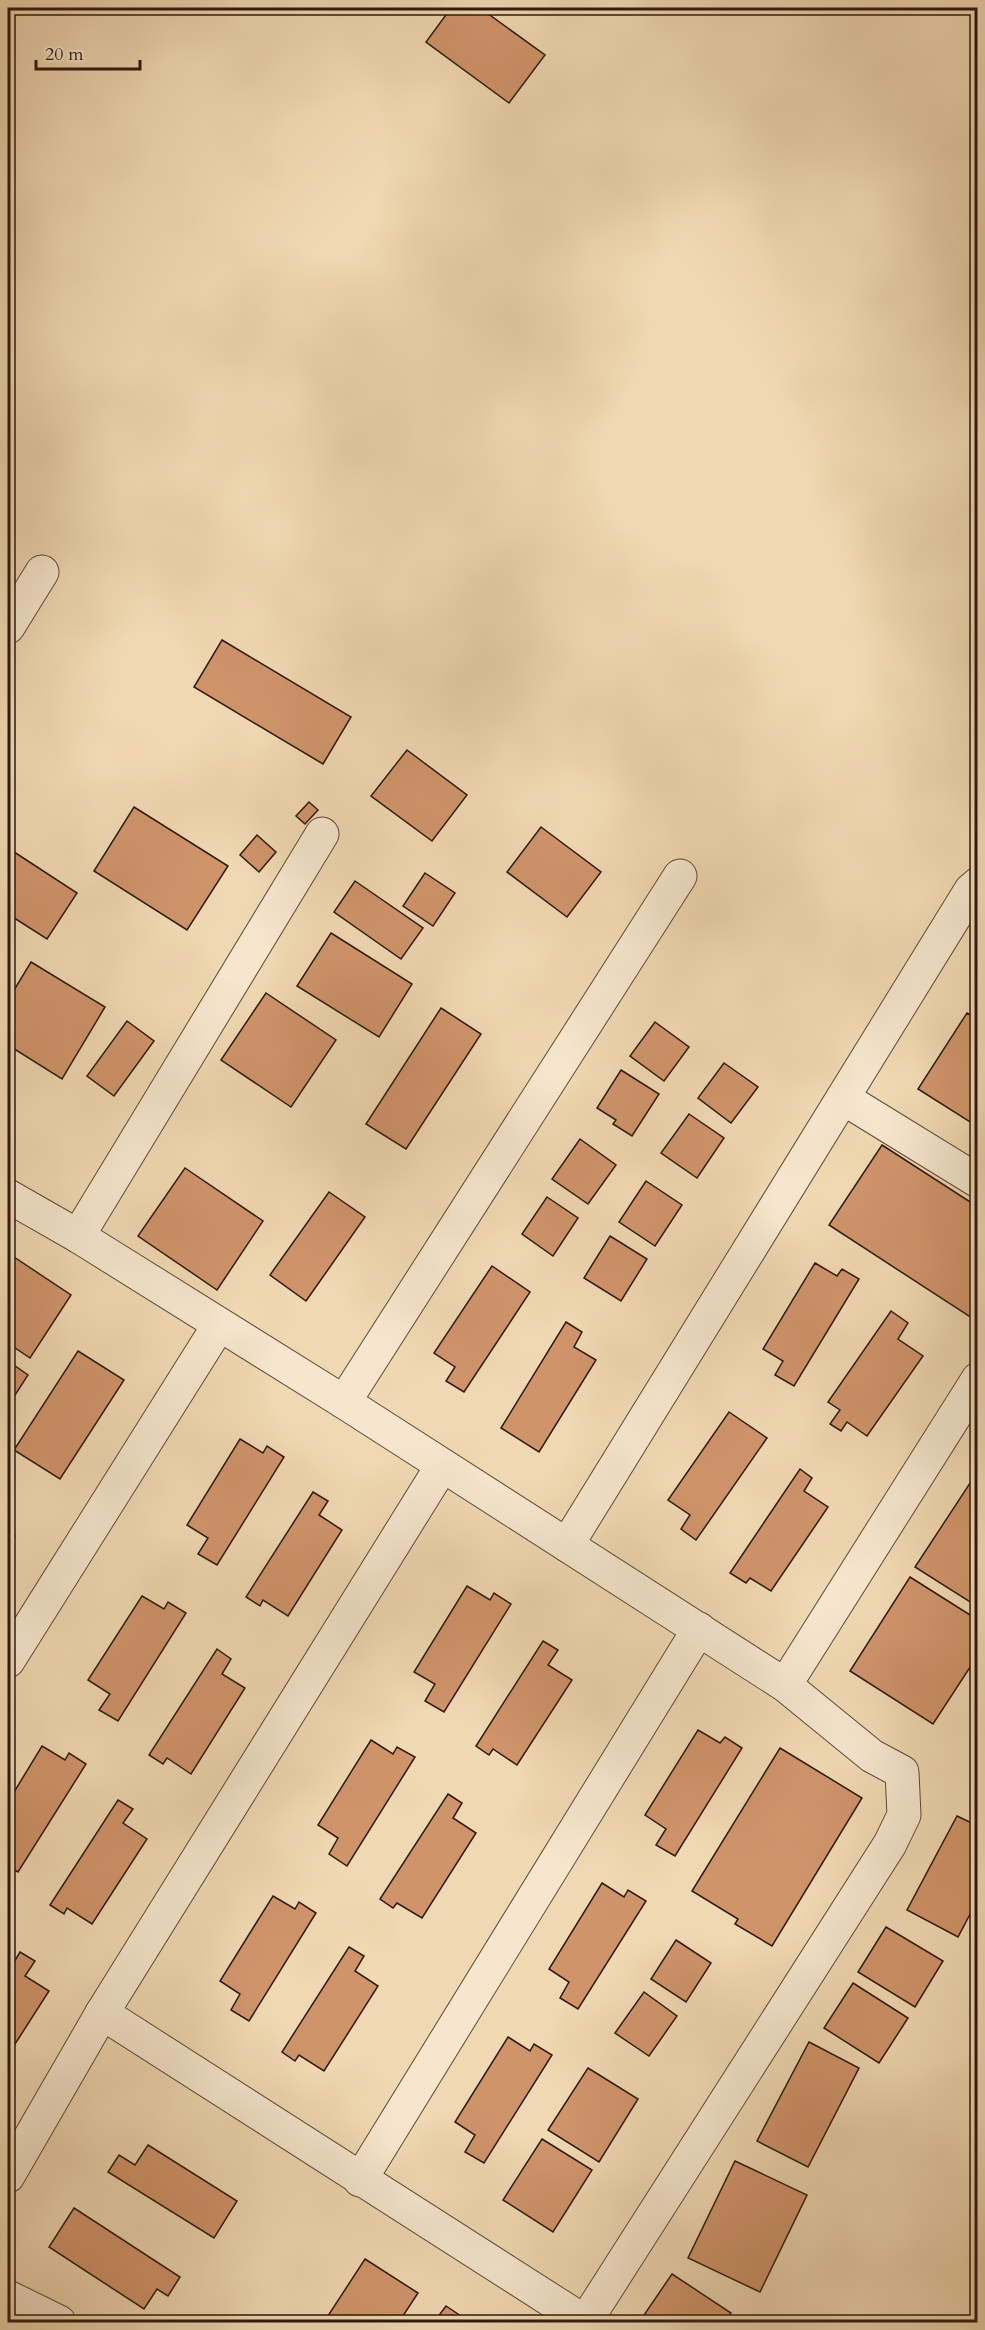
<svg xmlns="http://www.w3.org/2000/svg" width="985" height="2330" font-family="Cardo,serif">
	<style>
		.building { fill: #d0946b; stroke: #2d190e; stroke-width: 1.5 }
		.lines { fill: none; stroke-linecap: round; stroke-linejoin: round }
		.street-casing { stroke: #5e4937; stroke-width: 35 }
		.street { stroke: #f5e6cd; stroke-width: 33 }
	</style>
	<rect width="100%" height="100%" fill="#f0d8b2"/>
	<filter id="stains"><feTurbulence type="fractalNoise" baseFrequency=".00333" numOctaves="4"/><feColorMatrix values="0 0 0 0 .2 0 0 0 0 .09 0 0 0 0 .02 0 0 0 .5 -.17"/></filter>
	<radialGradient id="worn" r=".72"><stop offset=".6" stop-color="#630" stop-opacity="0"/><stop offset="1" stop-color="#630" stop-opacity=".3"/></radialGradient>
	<!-- building -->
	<g class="building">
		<polygon points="451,8 480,8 545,55 509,103 426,42"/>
		<polygon points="222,640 351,717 323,764 194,687"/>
		<polygon points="407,750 467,795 432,841 371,796"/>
		<polygon points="309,802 318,810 305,824 296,816"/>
		<polygon points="134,807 228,866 187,930 94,871"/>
		<polygon points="541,827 601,872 567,917 507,872"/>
		<polygon points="257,835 276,852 259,872 240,855"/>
		<polygon points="8,848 77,893 47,939 8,914"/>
		<polygon points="425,873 455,893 433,926 403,906"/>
		<polygon points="355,881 423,928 401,959 334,912"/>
		<polygon points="331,933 412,984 379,1037 297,986"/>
		<polygon points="31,962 105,1007 62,1079 8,1045 8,1000"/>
		<polygon points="266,993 336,1040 291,1107 221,1060"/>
		<polygon points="441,1008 481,1034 406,1149 366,1124"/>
		<polygon points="967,1013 978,1020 978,1127 918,1089"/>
		<polygon points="127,1021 154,1041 114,1096 87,1076"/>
		<polygon points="655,1022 689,1047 664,1081 630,1056"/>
		<polygon points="724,1063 758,1087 731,1123 698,1098"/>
		<polygon points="621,1070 659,1094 632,1136 613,1124 616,1120 597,1108"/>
		<polygon points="689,1114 724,1138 697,1178 661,1153"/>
		<polygon points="580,1139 616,1165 588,1204 552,1179"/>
		<polygon points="882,1145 978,1207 978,1316 975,1320 829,1225"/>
		<polygon points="185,1168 263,1221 217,1290 138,1236"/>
		<polygon points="646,1181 682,1205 655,1246 619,1222"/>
		<polygon points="329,1192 365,1217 306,1301 270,1275"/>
		<polygon points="547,1197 578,1218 553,1256 522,1234"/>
		<polygon points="610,1236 647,1259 621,1301 584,1278"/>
		<polygon points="8,1253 71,1295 30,1358 8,1343"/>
		<polygon points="815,1263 837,1276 842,1269 859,1279 794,1386 775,1375 783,1361 763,1349"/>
		<polygon points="492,1266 530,1292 464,1392 446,1381 455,1367 434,1353"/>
		<polygon points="891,1311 908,1323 898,1339 923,1356 867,1436 847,1422 841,1431 830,1424 840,1410 828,1402"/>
		<polygon points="566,1322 582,1332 574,1347 596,1360 539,1452 501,1428"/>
		<polygon points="78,1351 124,1380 60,1479 14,1450"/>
		<polygon points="8,1361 28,1375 8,1406"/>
		<polygon points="729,1412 767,1438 696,1540 681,1529 690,1515 668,1500"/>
		<polygon points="240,1439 263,1453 267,1446 284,1457 217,1565 198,1554 208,1538 187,1525"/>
		<polygon points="800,1469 812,1478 804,1491 828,1507 771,1591 750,1578 746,1583 730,1573"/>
		<polygon points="978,1471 978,1607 915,1567"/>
		<polygon points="313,1492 328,1501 319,1515 342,1530 288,1616 263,1600 260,1606 246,1597"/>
		<polygon points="8,1531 15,1536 8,1548"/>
		<polygon points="910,1577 978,1620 978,1655 933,1724 850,1671"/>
		<polygon points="467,1586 490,1600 494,1593 511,1604 444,1712 425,1701 435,1684 414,1672"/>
		<polygon points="142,1596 164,1609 168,1602 186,1613 118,1721 99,1710 110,1694 88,1680"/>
		<polygon points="543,1641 558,1650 548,1665 572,1680 517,1765 493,1749 489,1755 476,1746"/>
		<polygon points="217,1649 231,1659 222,1674 245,1688 191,1774 167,1758 163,1764 149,1755"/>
		<polygon points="698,1730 720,1743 725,1737 742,1748 675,1856 656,1845 666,1829 645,1815"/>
		<polygon points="371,1740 393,1754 397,1747 415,1757 347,1866 329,1854 338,1838 318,1825"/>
		<polygon points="42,1746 65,1760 69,1753 86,1764 18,1872 8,1866 8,1849 10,1845 8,1843 8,1802"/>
		<polygon points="780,1748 862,1798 772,1946 735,1924 738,1919 692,1891"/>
		<polygon points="448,1794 462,1803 453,1818 476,1833 422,1918 397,1903 393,1908 380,1899"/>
		<polygon points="118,1800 133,1809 123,1823 147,1839 92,1924 67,1908 64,1914 50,1905"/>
		<polygon points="957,1816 978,1826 978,1899 958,1937 907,1910"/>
		<polygon points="602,1883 624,1897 628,1890 646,1901 578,2009 560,1998 569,1982 549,1969"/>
		<polygon points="273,1896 295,1909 299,1902 316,1913 249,2021 231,2010 240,1994 220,1981"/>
		<polygon points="886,1927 943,1961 915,2007 858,1972"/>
		<polygon points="676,1940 711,1963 686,2002 651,1979"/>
		<polygon points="349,1947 364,1956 355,1971 378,1986 324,2071 299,2055 295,2061 282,2052"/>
		<polygon points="20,1952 35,1961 25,1976 49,1991 8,2055 8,1972"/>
		<polygon points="853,1983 908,2018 879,2063 824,2028"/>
		<polygon points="644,1992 677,2016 649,2056 615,2033"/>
		<polygon points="508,2037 530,2051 534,2044 552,2055 484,2163 465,2152 475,2135 455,2122"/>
		<polygon points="809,2042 859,2068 808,2167 757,2141"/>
		<polygon points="588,2068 638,2099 599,2162 548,2130"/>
		<polygon points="542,2139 592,2170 553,2232 503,2200"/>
		<polygon points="148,2145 237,2201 214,2238 108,2172 119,2155 135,2165"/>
		<polygon points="735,2161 807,2195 760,2292 688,2258"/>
		<polygon points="74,2208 180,2277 168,2296 157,2289 144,2309 49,2247"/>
		<polygon points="365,2259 418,2293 399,2322 324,2322"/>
		<polygon points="672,2274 731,2313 724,2322 648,2322 642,2318"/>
		<polygon points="446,2306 470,2322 434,2322"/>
	</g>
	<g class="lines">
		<!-- street casing -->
		<g class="street-casing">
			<g id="street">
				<polyline points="8,627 42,572"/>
				<polyline points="843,1098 978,1181"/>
				<polyline points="8,1196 78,1236 344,1402 785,1685 872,1756 902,1772 904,1815 890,1844 585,2322"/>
				<polyline points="78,1236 322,834"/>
				<polyline points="344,1402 680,876"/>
				<polyline points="567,1545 971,890 978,884"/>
				<polyline points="8,1661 219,1325"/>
				<polyline points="785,1685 978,1379"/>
				<polyline points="102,2013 585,2322"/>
				<polyline points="8,2176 102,2013 442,1466"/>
				<polyline points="360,2180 699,1629"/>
				<polyline points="8,2297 59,2322"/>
			</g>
		</g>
		<!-- street -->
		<use href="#street" class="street"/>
	</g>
	<!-- margin -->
	<rect width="985" height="2330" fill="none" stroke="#f0d8b2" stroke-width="30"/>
	<rect x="9" y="9" width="967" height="2312" fill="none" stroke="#2d190e" stroke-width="3"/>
	<rect x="15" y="15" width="955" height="2300" fill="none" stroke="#2d190e" stroke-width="1.5"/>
	<!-- scale -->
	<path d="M36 60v9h104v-9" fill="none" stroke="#2d190e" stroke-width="3"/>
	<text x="45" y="60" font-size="18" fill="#2d190e" stroke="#f5e6cd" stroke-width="4.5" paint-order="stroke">20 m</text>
	<rect width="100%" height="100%" filter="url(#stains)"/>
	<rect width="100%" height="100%" fill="url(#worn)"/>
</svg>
